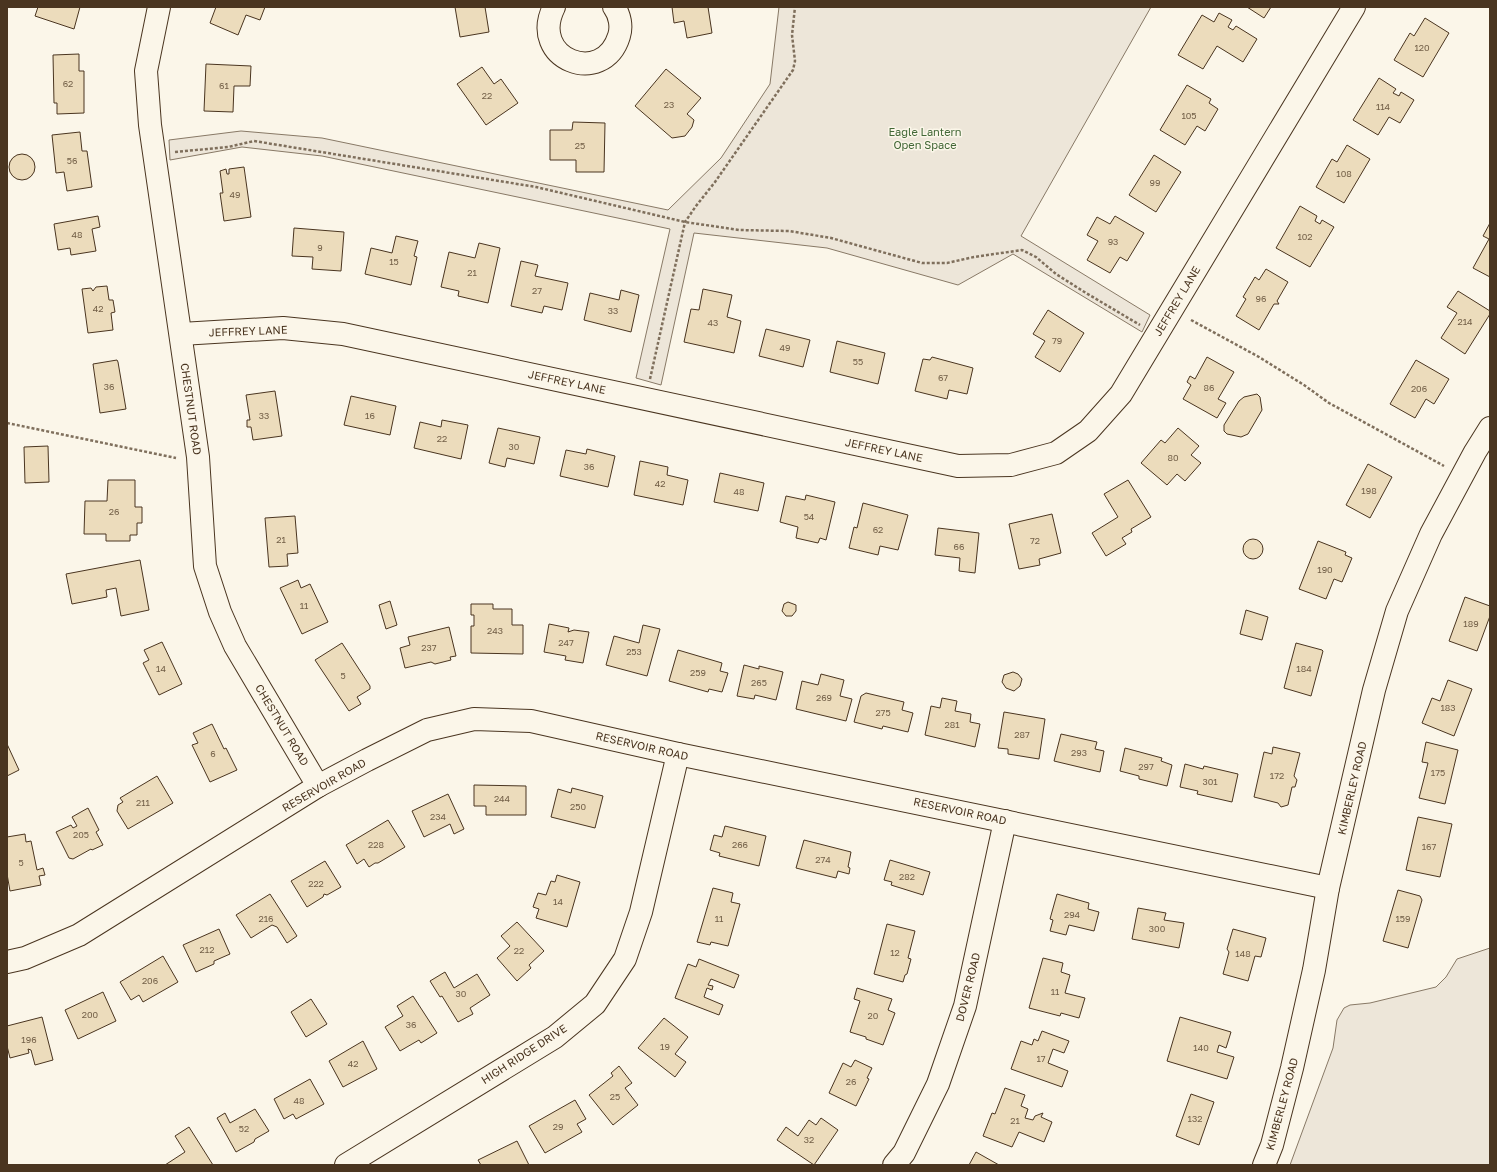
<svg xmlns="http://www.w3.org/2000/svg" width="1497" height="1172" font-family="'Golos Text',sans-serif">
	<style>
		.green { fill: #ede6d9; stroke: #887966 }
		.building { fill: #ecdcbc; stroke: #4a3520 }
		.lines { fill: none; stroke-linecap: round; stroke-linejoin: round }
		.minor-casing { stroke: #4a3520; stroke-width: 24 }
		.path { stroke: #7f6f5c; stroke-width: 2.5; stroke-dasharray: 3 2; stroke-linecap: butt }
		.minor { stroke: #fbf6e9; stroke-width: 22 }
		.labels { text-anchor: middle; stroke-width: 3; stroke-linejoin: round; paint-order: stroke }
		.number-label { font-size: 9px; fill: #725f47 }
		.park-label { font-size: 11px; fill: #436837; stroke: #fbf6e9 }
		.street-label { font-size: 11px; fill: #4a3520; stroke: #fbf6e9 }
	</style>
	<rect width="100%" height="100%" fill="#fbf6e9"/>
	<!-- green -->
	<g class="green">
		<polygon points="779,7 1151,7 1021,236 1150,315 1142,332 1013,254 958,285 827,248 694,233 661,385 636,378 670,229 322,156 242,147 170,160 169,140 241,131 322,138 668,210 721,158 770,84"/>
		<polygon points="1490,948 1490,1165 1290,1165 1333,1048 1337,1020 1344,1008 1350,1005 1370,1003 1436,987 1446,977 1457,959"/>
	</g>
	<!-- building -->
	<g class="building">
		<polygon points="38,7 80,7 74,29 35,16"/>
		<polygon points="216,7 265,7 260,20 246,15 238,35 210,23"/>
		<polygon points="455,7 485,7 489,32 460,37"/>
		<polygon points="672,7 708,7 712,33 687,38 684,21 674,23"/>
		<polygon points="1247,7 1271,7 1264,18"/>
		<polygon points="1219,13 1232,20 1228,27 1233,30 1236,26 1257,39 1243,62 1217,46 1203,69 1178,55 1202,15 1214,22"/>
		<polygon points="1425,18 1449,33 1423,77 1394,60 1410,33 1414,36"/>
		<polygon points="79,54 79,71 84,71 84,113 57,114 57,103 54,103 53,55"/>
		<polygon points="206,64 251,66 250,86 234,86 233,112 204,111"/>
		<polygon points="482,67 494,84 501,79 518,103 486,125 457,84"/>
		<polygon points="666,69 701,98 687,114 694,120 692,127 685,136 672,138 635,106"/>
		<polygon points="1379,78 1396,89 1393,93 1399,96 1401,92 1414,100 1400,123 1389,117 1378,135 1353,120"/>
		<polygon points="1187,85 1211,99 1209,103 1218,109 1205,131 1197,126 1185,145 1160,130"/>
		<polygon points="573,122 605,123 604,172 576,172 576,160 550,160 550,130 572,130"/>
		<polygon points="80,132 82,151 87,151 92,187 67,191 64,172 56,173 52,135"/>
		<polygon points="1347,145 1370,159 1344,203 1316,187 1332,159 1337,162"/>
		<circle cx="22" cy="167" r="13"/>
		<polygon points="1154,155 1181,172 1156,212 1129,195"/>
		<polygon points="244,167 251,217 224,221 220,193 223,193 220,171 226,169 227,174 229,174 229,169"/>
		<polygon points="1300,206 1317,216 1315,221 1320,224 1322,220 1334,227 1310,267 1276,248"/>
		<polygon points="98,216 100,227 92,229 96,251 71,255 70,248 58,250 54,224"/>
		<polygon points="1115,216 1144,233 1127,261 1120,257 1110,273 1087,260 1098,241 1087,235 1097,217 1110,224"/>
		<polygon points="1490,223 1490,277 1473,268 1489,239 1483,236"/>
		<polygon points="294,228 344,232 341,271 312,269 313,257 292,256"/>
		<polygon points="396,236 418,241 414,256 417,257 411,285 365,274 371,248 392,253"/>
		<polygon points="479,243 500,248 488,303 458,296 459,291 441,287 449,252 475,258"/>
		<polygon points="521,261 538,265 535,276 568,283 562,310 544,306 542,313 511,306"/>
		<polygon points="1266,269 1288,282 1277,301 1279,304 1274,304 1259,330 1236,316 1246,299 1243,297 1255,277 1259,280"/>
		<polygon points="107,286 109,300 113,300 115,312 111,313 113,330 88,333 82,289 91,288 93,291 96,287"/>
		<polygon points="703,289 732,295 727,317 741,321 734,353 684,342 691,309 699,310"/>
		<polygon points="621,290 639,295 631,332 584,320 590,293 619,300"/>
		<polygon points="1458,291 1490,311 1490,314 1465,354 1441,338 1457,313 1447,307"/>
		<polygon points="1048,310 1084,333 1060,372 1035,357 1045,341 1033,334"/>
		<polygon points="766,329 810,340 803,367 759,356"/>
		<polygon points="837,341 885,353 878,384 830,372"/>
		<polygon points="932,357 973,368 967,394 949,390 947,399 915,391 923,359 930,360"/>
		<polygon points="1207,357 1234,372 1218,399 1226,403 1217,418 1183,399 1191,385 1187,382 1190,376 1195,379"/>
		<polygon points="117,360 118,362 126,409 100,413 93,364"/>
		<polygon points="1416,360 1449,379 1434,404 1426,399 1415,418 1390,404"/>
		<polygon points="275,391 282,436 253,440 251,427 247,427 247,420 250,420 246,395"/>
		<polygon points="1257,394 1260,397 1262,410 1248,434 1241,437 1227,434 1224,431 1224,425 1239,401 1244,397"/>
		<polygon points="351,396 396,406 390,435 344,425"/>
		<polygon points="442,420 468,425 461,459 414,448 420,422 441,427"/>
		<polygon points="498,428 540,437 534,464 507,458 505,467 489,463"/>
		<polygon points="1178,428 1199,446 1191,455 1201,463 1185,481 1177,474 1167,485 1141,463 1161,440 1165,443"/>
		<polygon points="48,446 49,482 25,483 24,447"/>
		<polygon points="587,449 615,456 608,487 560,476 566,450 586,454"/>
		<polygon points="640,461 668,467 667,475 688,480 683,505 634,495"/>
		<polygon points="1368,464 1392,477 1370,518 1346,505"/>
		<polygon points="720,473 764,483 758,511 714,502"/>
		<polygon points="108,480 135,480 135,507 142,507 142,523 137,523 137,535 130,535 130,541 106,541 106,534 84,534 85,501 107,501"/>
		<polygon points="1128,480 1151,517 1131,529 1132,532 1122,538 1126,544 1106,556 1092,533 1118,517 1104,494"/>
		<polygon points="806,495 835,502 826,540 820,538 818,543 796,538 798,527 780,522 786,496 805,500"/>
		<polygon points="863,503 908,515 898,550 880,546 878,555 849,548 854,527 857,528"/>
		<polygon points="1052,514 1061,553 1039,559 1040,565 1019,569 1009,524"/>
		<polygon points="295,516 298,553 287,554 288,566 269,567 265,518"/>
		<polygon points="938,528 979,533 975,573 959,571 960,558 935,555"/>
		<circle cx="1253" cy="549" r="10"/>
		<polygon points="1318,541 1346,552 1345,555 1352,558 1342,582 1334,579 1326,599 1299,589"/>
		<polygon points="140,560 149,610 121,616 116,588 106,590 107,597 72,604 66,574"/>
		<polygon points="298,580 301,588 310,584 328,622 302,634 280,588"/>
		<polygon points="1465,597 1490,606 1490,616 1477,651 1449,641"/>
		<polygon points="390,601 397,625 386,629 379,605"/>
		<polygon points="788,602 796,605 796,611 792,616 786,616 782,611 784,604"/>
		<polygon points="471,604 493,604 493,609 512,609 512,625 523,625 523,654 471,653 471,626 474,626 474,615 471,615"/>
		<polygon points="1246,610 1268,617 1262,640 1240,634"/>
		<polygon points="549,624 569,628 568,632 574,630 589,632 583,663 565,660 566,656 544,652"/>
		<polygon points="643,625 660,629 647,676 606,665 614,636 639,643"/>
		<polygon points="449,627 456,656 450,657 451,660 435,664 431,662 405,668 400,648 410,645 408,637"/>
		<polygon points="162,642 182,684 159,695 143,663 149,660 144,650"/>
		<polygon points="342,643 370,686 370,689 357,697 361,704 349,711 315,660"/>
		<polygon points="1296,643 1322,650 1323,651 1311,696 1284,688"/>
		<polygon points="678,650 722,663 720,671 728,673 722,692 709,689 708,692 669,681"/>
		<polygon points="744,665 759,669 759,666 783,672 776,700 755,695 754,699 737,696"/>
		<polygon points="1013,672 1018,674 1022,679 1020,686 1014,691 1006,688 1002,682 1004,675"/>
		<polygon points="821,674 844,680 840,696 852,699 846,721 796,709 802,681 818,685"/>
		<polygon points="1448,680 1472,689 1454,736 1422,723 1432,698 1440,701"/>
		<polygon points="866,693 904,702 902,710 913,713 908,732 883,726 882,729 854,722 861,696"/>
		<polygon points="942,698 957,701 955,711 971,714 970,722 980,724 975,747 925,735 931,706 940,708"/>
		<polygon points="1004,712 1045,719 1039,759 1008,754 1008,749 998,748"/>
		<polygon points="212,724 224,749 226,748 237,770 210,782 192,745 198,743 193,733"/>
		<polygon points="1061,734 1097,742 1095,749 1104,751 1100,772 1054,761"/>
		<polygon points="1426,742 1458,750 1445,804 1419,798 1428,763 1422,762"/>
		<polygon points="7,744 19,770 7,776"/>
		<polygon points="1273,747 1300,753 1294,776 1297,780 1295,787 1292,787 1288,805 1281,807 1278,803 1254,797 1264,752 1272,754"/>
		<polygon points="1125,748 1162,758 1161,761 1172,765 1167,786 1139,779 1139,776 1120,771"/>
		<polygon points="1185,764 1203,769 1204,766 1238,774 1232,802 1197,794 1198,791 1180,787"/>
		<polygon points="157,776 173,803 128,829 117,811 118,805 123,802 120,798"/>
		<polygon points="474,785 526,786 526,815 486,815 486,806 474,806"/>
		<polygon points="572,788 603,796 595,828 551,817 558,789 571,793"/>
		<polygon points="448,794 464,829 454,834 450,824 424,837 412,811"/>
		<polygon points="88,808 99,830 96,832 103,845 92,850 91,849 73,859 69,858 56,832 71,825 73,828 77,826 72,817"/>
		<polygon points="1418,817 1452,824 1440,877 1406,870"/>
		<polygon points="388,820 405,847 378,863 375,863 369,867 364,859 357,864 346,845"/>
		<polygon points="725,826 766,836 759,866 719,856 720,853 710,850 714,835 722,837"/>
		<polygon points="25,834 26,842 31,841 37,870 43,868 45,875 39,876 41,885 10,891 7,874 7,837"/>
		<polygon points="804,840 851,852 848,867 850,868 849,874 838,871 836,878 796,868"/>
		<polygon points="890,860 930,872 923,895 891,885 892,882 884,880"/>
		<polygon points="325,861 341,887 327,895 324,894 323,897 307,907 291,881"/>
		<polygon points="557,875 580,882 567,927 536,918 539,909 533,907 538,893 546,895 551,881 555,882"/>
		<polygon points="713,888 733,893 731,902 740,904 728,946 711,942 710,945 697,942"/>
		<polygon points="1398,890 1420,896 1422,900 1408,948 1383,941"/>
		<polygon points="270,894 297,936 287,943 277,927 272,925 251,938 236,915"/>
		<polygon points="1057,894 1089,903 1088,909 1099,912 1094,931 1069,925 1066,935 1050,931 1053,920 1050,919"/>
		<polygon points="1138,908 1166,913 1164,920 1184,923 1179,948 1132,939"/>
		<polygon points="517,922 544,951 529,965 531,968 517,981 497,958 510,946 501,936"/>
		<polygon points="887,924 915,931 908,958 911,959 907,974 905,975 903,982 874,974"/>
		<polygon points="219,929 230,954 214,961 214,964 196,972 183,945"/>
		<polygon points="1233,929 1266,938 1261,957 1255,956 1248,981 1223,974 1229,952 1227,949"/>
		<polygon points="163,956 178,982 143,1002 139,995 131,1000 120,982"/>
		<polygon points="1043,958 1063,963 1061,972 1070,975 1065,993 1085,998 1079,1018 1061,1013 1060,1016 1029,1008"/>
		<polygon points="699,959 739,975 734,988 711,979 708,985 713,986 712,990 707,988 704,997 723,1005 719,1015 675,998 688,964 696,967"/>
		<polygon points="445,972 454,988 477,974 490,995 470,1008 473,1014 458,1022 442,996 440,997 430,981"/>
		<polygon points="857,988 892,999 888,1010 895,1013 883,1045 866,1039 866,1037 850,1032 860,1001 854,999"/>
		<polygon points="103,992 116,1021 78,1039 65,1010"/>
		<polygon points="413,996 437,1033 421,1043 419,1040 400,1051 385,1027 403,1016 397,1006"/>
		<polygon points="311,999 327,1024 306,1037 291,1012"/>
		<polygon points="42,1017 53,1060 35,1065 31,1050 28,1049 29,1053 10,1058 7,1046 7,1026"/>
		<polygon points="1180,1017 1231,1032 1226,1048 1219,1045 1217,1052 1234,1057 1227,1079 1167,1061"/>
		<polygon points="664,1018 688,1037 675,1054 686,1062 675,1077 638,1048"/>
		<polygon points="1042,1031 1069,1041 1064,1053 1053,1049 1048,1063 1068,1071 1062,1087 1011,1069 1021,1041 1032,1045 1034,1039 1038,1041"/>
		<polygon points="363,1041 377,1069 343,1087 329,1061"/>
		<polygon points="855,1060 872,1068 867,1078 869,1079 856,1106 829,1093 843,1063 851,1067"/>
		<polygon points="619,1066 632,1083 625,1088 638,1105 613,1125 589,1095 613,1076 611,1073"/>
		<polygon points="310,1079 324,1104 296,1119 293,1114 284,1119 274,1099"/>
		<polygon points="1005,1088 1025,1095 1021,1106 1028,1109 1025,1118 1033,1120 1035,1116 1043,1113 1041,1117 1052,1122 1044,1142 1019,1132 1012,1147 983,1136 992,1113 995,1114"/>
		<polygon points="1191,1094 1214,1102 1199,1145 1176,1136"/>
		<polygon points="575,1100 586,1119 577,1124 582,1132 545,1153 529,1126"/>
		<polygon points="255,1109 269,1131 255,1139 254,1142 236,1152 217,1118 225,1113 230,1123"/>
		<polygon points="821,1118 838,1130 814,1165 777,1140 786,1127 798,1136 809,1120 816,1125"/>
		<polygon points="189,1127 213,1165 165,1165 185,1152 175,1136"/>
		<polygon points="517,1141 529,1165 481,1165 478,1160"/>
		<polygon points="976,1152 999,1165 969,1165"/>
	</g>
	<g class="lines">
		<!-- minor casing -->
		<g class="minor-casing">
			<g id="minor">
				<polyline points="159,7 146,71 150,125 198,457 205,566 220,612 235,646 318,786"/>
				<path d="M554,7C528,59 603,88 619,36C622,27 620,15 614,7"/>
				<polyline points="181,334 283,328 343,334 958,466 1011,465 1056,453 1088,431 1121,394 1354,7"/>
				<polyline points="7,962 25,958 79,935 318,786 367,760 427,730 474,719 531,721 678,754 1328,888"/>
				<polyline points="346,1165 555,1037 595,1004 625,959 641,912 678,754"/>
				<polyline points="894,1165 904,1153 938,1084 965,1006 1005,821"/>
				<polyline points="1264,1165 1272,1145 1292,1068 1314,970 1328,888 1374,690 1397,611 1431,534 1475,452 1490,428"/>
			</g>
		</g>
		<!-- path -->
		<g class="path">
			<polyline points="175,152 228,147 254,141 536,187 685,222 739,230 789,231 831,238 922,263 947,263 974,257 1022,250 1036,257 1056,274 1086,293 1140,325"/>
			<polyline points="1191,320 1259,357 1304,385 1329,403 1444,466"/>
			<polyline points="650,379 685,222 696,206 715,182 793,70 795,61 792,35 795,7"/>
			<polyline points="7,423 176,458"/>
		</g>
		<!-- minor -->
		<use href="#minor" class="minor"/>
	</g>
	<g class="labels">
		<!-- number labels -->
		<g class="number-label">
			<text x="1422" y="51">120</text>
			<text x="68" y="87">62</text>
			<text x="224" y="89">61</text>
			<text x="487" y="99">22</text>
			<text x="669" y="108">23</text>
			<text x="1383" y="110">114</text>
			<text x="1189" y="119">105</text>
			<text x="580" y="149">25</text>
			<text x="72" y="164">56</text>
			<text x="1344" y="177">108</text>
			<text x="1155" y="186">99</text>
			<text x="235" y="198">49</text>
			<text x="77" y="238">48</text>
			<text x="1305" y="240">102</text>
			<text x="1113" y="245">93</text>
			<text x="320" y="251">9</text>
			<text x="394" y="265">15</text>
			<text x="472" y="276">21</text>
			<text x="537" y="294">27</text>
			<text x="1261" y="302">96</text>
			<text x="98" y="312">42</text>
			<text x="613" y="314">33</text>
			<text x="1465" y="325">214</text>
			<text x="713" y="326">43</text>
			<text x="1057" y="344">79</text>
			<text x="785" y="351">49</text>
			<text x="858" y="365">55</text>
			<text x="943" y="381">67</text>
			<text x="109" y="390">36</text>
			<text x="1209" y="391">86</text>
			<text x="1419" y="392">206</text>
			<text x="264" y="419">33</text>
			<text x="370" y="419">16</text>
			<text x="442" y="442">22</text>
			<text x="514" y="450">30</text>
			<text x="1173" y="461">80</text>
			<text x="589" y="470">36</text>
			<text x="660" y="487">42</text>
			<text x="1369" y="494">198</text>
			<text x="739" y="495">48</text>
			<text x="114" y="515">26</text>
			<text x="809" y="520">54</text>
			<text x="878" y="533">62</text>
			<text x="281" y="543">21</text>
			<text x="1035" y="544">72</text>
			<text x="959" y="550">66</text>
			<text x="1325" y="573">190</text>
			<text x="304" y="609">11</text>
			<text x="1471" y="627">189</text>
			<text x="495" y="634">243</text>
			<text x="566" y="646">247</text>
			<text x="429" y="651">237</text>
			<text x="634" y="655">253</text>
			<text x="161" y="672">14</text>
			<text x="1304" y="672">184</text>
			<text x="698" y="676">259</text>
			<text x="343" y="679">5</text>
			<text x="759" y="686">265</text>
			<text x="824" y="701">269</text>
			<text x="1448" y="711">183</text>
			<text x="883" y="716">275</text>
			<text x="952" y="728">281</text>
			<text x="1022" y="738">287</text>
			<text x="1079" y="756">293</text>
			<text x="213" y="757">6</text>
			<text x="1146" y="770">297</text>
			<text x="1438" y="776">175</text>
			<text x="1277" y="779">172</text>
			<text x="1210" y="785">301</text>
			<text x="502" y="802">244</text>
			<text x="143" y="806">211</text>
			<text x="578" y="810">250</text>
			<text x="438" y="820">234</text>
			<text x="81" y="838">205</text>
			<text x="376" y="848">228</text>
			<text x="740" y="848">266</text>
			<text x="1429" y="850">167</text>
			<text x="823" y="863">274</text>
			<text x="21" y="866">5</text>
			<text x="907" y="880">282</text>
			<text x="316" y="887">222</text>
			<text x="558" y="905">14</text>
			<text x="1072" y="918">294</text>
			<text x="266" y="922">216</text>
			<text x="719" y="922">11</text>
			<text x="1403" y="922">159</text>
			<text x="1157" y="932">300</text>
			<text x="207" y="953">212</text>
			<text x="519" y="954">22</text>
			<text x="895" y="956">12</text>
			<text x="1243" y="957">148</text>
			<text x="150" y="984">206</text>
			<text x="1055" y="995">11</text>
			<text x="461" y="997">30</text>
			<text x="90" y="1018">200</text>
			<text x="873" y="1019">20</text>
			<text x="411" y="1028">36</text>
			<text x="29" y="1043">196</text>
			<text x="665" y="1050">19</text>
			<text x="1201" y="1051">140</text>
			<text x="1041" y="1062">17</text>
			<text x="353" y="1067">42</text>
			<text x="851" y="1085">26</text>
			<text x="615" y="1100">25</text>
			<text x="299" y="1104">48</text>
			<text x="1195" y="1122">132</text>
			<text x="1015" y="1124">21</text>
			<text x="558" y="1130">29</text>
			<text x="244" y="1132">52</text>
			<text x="809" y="1143">32</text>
		</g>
		<!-- park labels -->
		<g class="park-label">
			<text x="925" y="136">Eagle Lantern<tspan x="925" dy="13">Open Space</tspan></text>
		</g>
		<!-- street labels -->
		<g class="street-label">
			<text transform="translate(1177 301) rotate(-59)" y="4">JEFFREY LANE</text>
			<text transform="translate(248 331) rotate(-2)" y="4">JEFFREY LANE</text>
			<text transform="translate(567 382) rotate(12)" y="4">JEFFREY LANE</text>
			<text transform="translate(191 409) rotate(82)" y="4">CHESTNUT ROAD</text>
			<text transform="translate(884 450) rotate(12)" y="4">JEFFREY LANE</text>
			<text transform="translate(282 725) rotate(59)" y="4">CHESTNUT ROAD</text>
			<text transform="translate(642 746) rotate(13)" y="4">RESERVOIR ROAD</text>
			<text transform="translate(324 785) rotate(-30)" y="4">RESERVOIR ROAD</text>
			<text transform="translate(1352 788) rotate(-77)" y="4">KIMBERLEY ROAD</text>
			<text transform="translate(960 811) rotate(12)" y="4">RESERVOIR ROAD</text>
			<text transform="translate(968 987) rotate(-76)" y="4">DOVER ROAD</text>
			<text transform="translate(524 1054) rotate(-33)" y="4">HIGH RIDGE DRIVE</text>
			<text transform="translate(1282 1104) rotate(-75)" y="4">KIMBERLEY ROAD</text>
		</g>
	</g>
	<!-- border -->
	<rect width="1497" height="1172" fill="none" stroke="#4a3520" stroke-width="16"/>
</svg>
